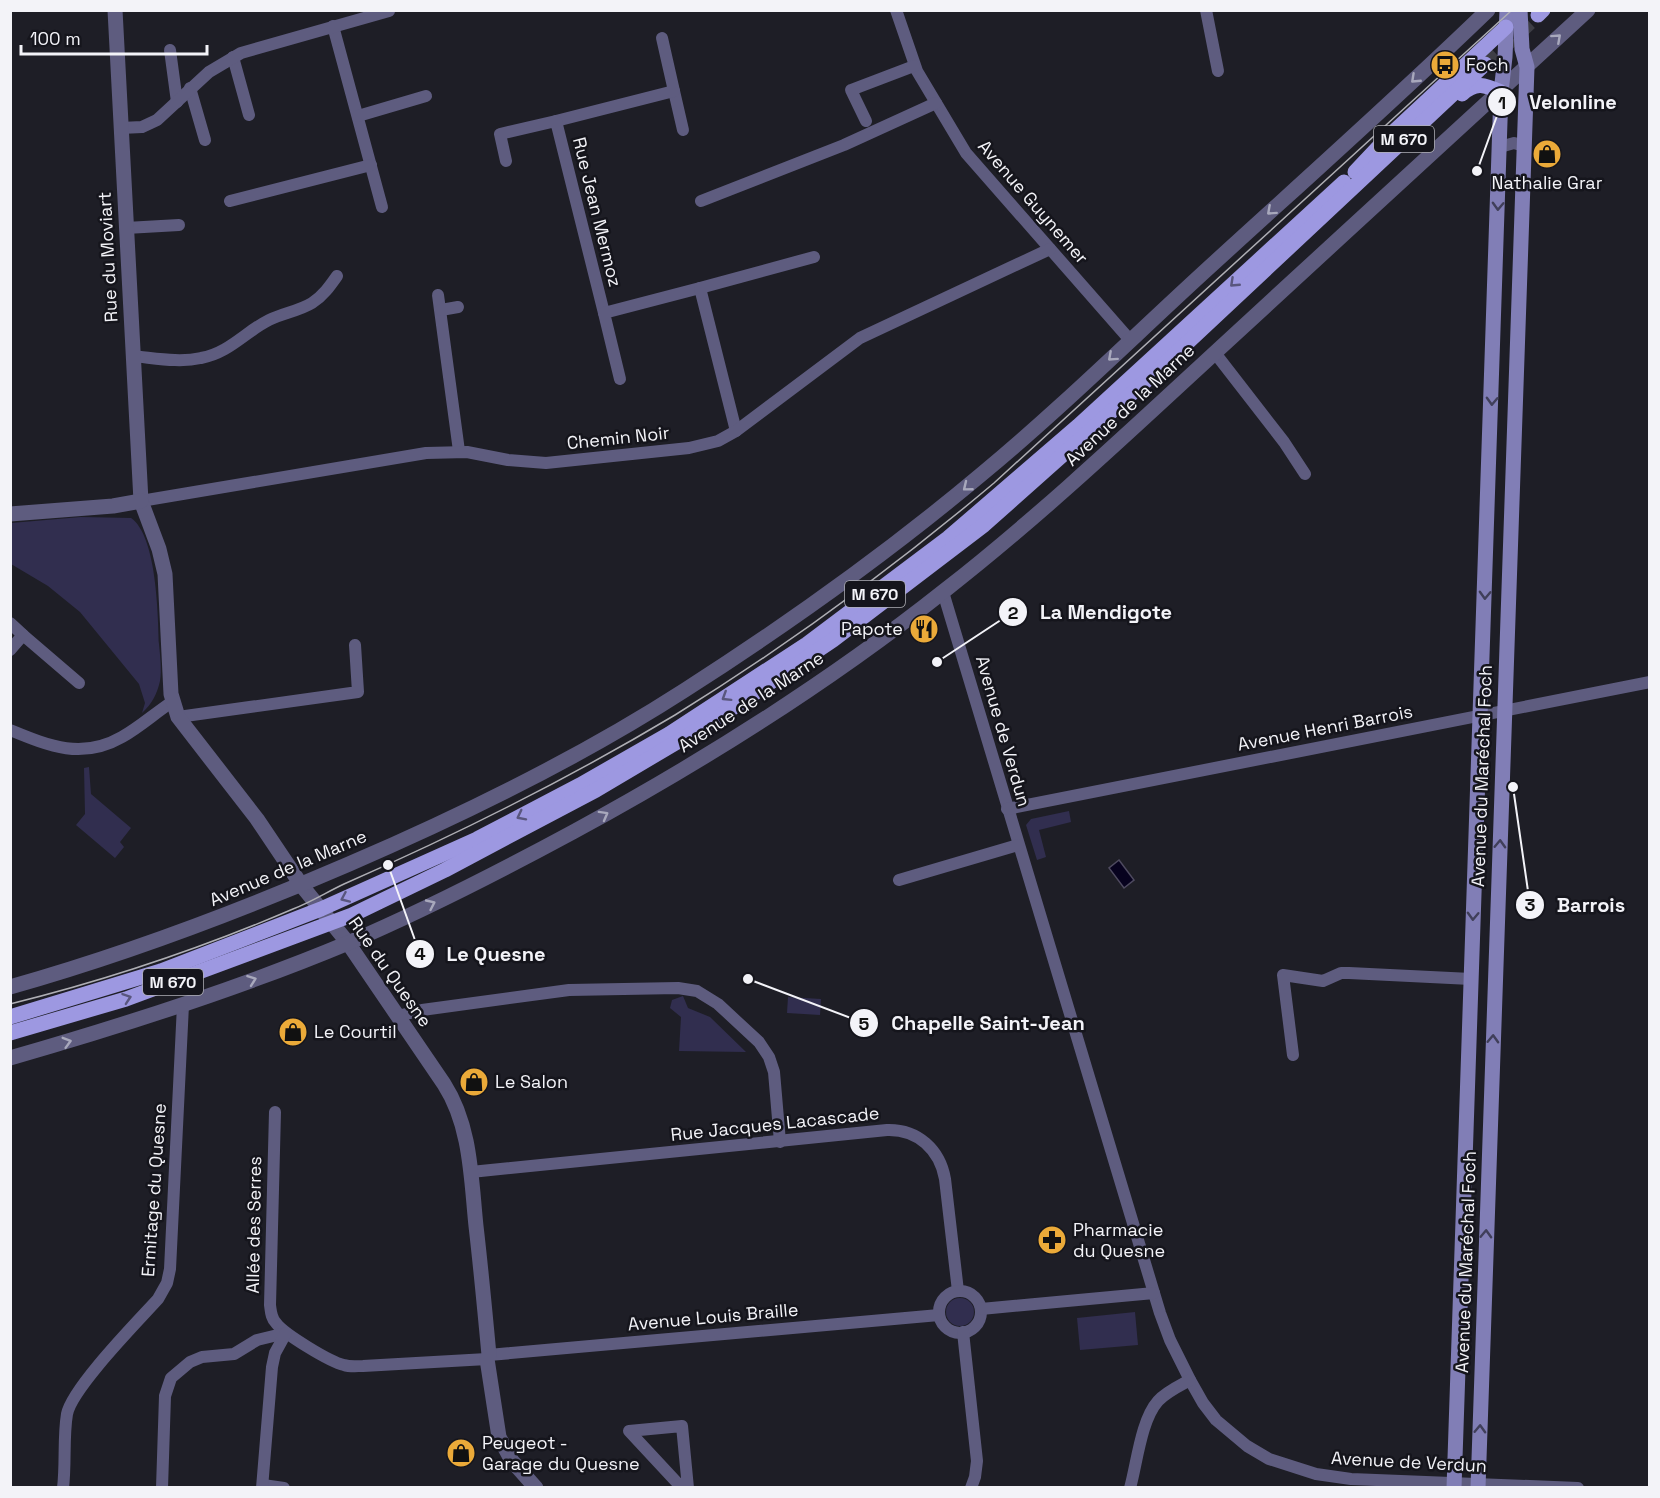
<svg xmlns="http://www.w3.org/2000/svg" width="1660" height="1498" font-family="'Space Grotesk',sans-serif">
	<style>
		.green { fill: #312e4f }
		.water { fill: #07021e; stroke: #4e4a5f; stroke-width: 1.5 }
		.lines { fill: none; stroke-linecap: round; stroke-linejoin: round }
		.primary-tunnel { stroke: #3e3e46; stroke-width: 15; stroke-dasharray: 15 8; stroke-linecap: butt }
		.minor { stroke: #5e5c7f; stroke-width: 12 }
		.tertiary { stroke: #5e5c7f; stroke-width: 15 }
		.secondary { stroke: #817eb6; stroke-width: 15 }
		.primary { stroke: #9d98e1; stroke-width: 15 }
		.tram { stroke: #aeaeb4; stroke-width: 1.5 }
		.oneway { stroke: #a8a8bc }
		.oneway2 { stroke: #403f5a }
		.oneway3 { stroke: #59567e }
		.labels { text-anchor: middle; stroke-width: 5; stroke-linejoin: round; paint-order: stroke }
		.shield { fill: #15151c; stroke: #b0b0b6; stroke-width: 1.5 }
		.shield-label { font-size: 16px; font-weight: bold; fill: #f3f3f8 }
		.poi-label { font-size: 18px; fill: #f3f3f8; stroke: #15151c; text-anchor: start }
		.street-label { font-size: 18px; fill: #f3f3f8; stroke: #15151c }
		.leader { fill: none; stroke: #f3f3f8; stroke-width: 2 }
		.callout-dot { fill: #f3f3f8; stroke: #15151c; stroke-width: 2 }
		.mark-label { font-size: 18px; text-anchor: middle; font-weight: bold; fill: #111 }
		.callout-label { font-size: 20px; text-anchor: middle; font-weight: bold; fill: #f3f3f8; stroke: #15151c; stroke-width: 5; stroke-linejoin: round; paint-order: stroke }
	</style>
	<rect width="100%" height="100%" fill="#1e1e26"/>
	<!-- green -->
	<g class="green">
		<path d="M81,517L131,518C157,536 158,615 159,644C160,655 162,670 160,681C157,694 152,704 142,713L145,703L139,684L80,612L48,586L11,564V523Z"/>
		<polygon points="89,767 91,794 131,828 120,842 124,847 115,858 76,825 85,814 84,768"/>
		<polygon points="1069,811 1071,822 1039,830 1046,857 1037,860 1026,825 1031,819"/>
		<polygon points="683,996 688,1008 710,1017 746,1052 679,1051 681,1017 670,1008 672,1000"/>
		<polygon points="788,997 821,999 820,1015 787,1013"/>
		<circle cx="960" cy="1312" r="14"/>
		<polygon points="1135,1312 1138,1345 1080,1350 1077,1318"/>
	</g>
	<!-- water -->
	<polygon class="water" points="1119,860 1134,880 1124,888 1109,868"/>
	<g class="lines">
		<!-- primary-tunnel -->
		<polyline class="primary-tunnel" points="1485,64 1538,15"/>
		<!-- minor -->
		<g class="minor">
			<polyline points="896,10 917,71 966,153 1130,340"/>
			<polyline points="1206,10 1218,71"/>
			<polyline points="333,26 382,207"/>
			<polyline points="170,50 177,102"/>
			<polyline points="233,57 249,115"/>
			<polyline points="190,88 205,140"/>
			<polyline points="674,91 683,130"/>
			<polyline points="358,116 426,96"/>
			<polyline points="556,121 674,91 662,38"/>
			<polyline points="866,121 851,90 914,66"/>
			<polyline points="121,128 142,127 157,120 209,72 241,53 389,11"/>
			<polyline points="1500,147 1514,143 1524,146"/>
			<polyline points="506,161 500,134 556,121 604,313"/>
			<polyline points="230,201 371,165"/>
			<polyline points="701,201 844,145 936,103"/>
			<polyline points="126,228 179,225"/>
			<polyline points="438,295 459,451"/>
			<polyline points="441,310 458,307"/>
			<polyline points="1215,353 1284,442 1305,474"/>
			<path d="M132,356C155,358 179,363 201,358C229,353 245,332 269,320C283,313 299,311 312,303C323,296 330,286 337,276"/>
			<polyline points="620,379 604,313 700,288"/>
			<polyline points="736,431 700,288 814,257"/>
			<polyline points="141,501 426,453 467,452 508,460 546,463 689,448 718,441 736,431 860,338 1050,249"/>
			<polyline points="943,592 1160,1313 1170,1340 1190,1380 1203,1403 1216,1420 1247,1446 1269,1459 1316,1474 1351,1479 1578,1488"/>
			<polyline points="10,623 23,635 10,650"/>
			<polyline points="23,635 79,683"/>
			<polyline points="178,717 358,692 355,645"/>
			<path d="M10,730C49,746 82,760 122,737C140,727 155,713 172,702"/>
			<polyline points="1007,809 1650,682"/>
			<polyline points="899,880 1018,845"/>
			<polyline points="398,1016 422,1010 569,990 678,988 697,991 718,1004 759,1042 769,1057 774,1072 780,1142"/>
			<polyline points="1293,1055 1283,975 1323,981 1341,973 1349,973 1471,979"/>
			<path d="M275,1112L270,1305C271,1312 271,1318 276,1323C284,1334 330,1362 344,1365C350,1367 357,1366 363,1366L487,1359"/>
			<path d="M471,1172L887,1130C918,1129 940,1150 945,1179L958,1291"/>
			<circle cx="960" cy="1312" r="21"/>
			<polyline points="981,1309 1154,1293"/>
			<polyline points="963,1332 977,1461 975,1477 971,1488"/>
			<polyline points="489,1355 939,1315"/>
			<polyline points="263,1485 284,1488"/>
			<path d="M63,1488C66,1463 63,1438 67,1414C72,1388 138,1321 158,1299L167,1283L170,1269L183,1005"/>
			<polyline points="162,1488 165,1396 171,1378 190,1362 202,1357 234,1354 257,1340 286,1333"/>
			<polyline points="262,1488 272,1367 275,1353 286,1333"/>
			<polyline points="682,1488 629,1431 682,1426 688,1488"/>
			<path d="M1130,1488C1137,1463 1141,1420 1158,1401C1166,1392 1179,1386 1190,1380"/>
		</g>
		<!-- tertiary -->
		<g class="tertiary">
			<path d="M115,10L141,501L159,549L165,574L171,694L178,717L257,819L302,886L348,943L444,1084C471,1126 471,1178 476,1226C481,1269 485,1312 489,1355L487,1359L499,1437L512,1461L536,1488"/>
			<polyline points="10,514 113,506 141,501"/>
			<path d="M10,987C127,954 238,912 349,864C465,814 578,759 685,690C788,624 889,552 983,473C1059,410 1130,340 1203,273C1298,186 1395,100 1488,10"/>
			<path d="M10,1058C125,1025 238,989 348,943C425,910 499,872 573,832C702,762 828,683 944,591C1040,516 1129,432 1219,349C1342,236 1464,123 1588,10"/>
		</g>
		<!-- secondary -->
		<g class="secondary">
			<polyline points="1454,1488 1501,92 1505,57 1507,10"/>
			<polyline points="1478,1488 1527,67 1522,49 1520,10"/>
		</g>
		<!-- primary -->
		<g class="primary">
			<polyline points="1538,15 1543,10"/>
			<path d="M1462,94C1476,81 1485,85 1501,92"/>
			<polyline points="1355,172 1388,137 1506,27"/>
			<polyline points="10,1017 161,971 321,909 477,839 580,785 669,734 807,644 948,538 1078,426 1344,182"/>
			<polyline points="10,1033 126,999 352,915 445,870 596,790 716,719 833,640 984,525 1156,372 1485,64"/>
		</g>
		<!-- tram -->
		<path class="tram" d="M10,1004C107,980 202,948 293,909C311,902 327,892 344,884C458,834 568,779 675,715C787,646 893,568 994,483L1512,10"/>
	</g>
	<!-- one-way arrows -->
	<defs><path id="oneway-chevron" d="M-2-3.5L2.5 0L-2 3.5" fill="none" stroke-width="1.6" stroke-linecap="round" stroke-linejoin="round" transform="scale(1.5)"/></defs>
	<g class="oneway">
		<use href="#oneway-chevron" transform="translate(1557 38) rotate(-42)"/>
		<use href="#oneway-chevron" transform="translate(1415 79) rotate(137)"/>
		<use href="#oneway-chevron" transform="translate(1271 211) rotate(138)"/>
		<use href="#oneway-chevron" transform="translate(1112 357) rotate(138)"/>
		<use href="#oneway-chevron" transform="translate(967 487) rotate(141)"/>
		<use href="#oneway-chevron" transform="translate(604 815) rotate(-29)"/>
		<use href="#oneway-chevron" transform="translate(431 904) rotate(-25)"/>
		<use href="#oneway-chevron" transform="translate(252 980) rotate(-20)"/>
		<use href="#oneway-chevron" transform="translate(67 1042) rotate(-16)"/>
	</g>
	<g class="oneway2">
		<use href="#oneway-chevron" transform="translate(1498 206) rotate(92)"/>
		<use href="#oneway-chevron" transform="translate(1492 401) rotate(92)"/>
		<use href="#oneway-chevron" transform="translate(1485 595) rotate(92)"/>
		<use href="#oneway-chevron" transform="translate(1500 844) rotate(-88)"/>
		<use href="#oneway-chevron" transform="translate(1473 916) rotate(92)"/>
		<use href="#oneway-chevron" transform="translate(1493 1039) rotate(-88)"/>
		<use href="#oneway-chevron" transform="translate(1486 1234) rotate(-88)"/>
		<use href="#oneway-chevron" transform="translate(1480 1429) rotate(-88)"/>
	</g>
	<g class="oneway3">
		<use href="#oneway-chevron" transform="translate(1234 283) rotate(137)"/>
		<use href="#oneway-chevron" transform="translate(726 697) rotate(148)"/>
		<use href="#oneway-chevron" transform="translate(521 816) rotate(153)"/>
		<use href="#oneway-chevron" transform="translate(345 898) rotate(156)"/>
		<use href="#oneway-chevron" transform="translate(127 998) rotate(-19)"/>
	</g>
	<!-- icons -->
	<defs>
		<g id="bus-disc" transform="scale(1.5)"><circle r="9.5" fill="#ebaa39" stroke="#15151c"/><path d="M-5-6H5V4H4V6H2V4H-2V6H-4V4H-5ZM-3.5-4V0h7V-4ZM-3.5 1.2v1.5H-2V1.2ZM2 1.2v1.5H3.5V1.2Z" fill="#111"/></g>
		<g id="shop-disc" transform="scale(1.5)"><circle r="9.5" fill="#ebaa39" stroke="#15151c"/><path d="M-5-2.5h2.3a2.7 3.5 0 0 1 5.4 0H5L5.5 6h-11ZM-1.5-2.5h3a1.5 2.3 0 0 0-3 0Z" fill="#111"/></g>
		<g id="restaurant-disc" transform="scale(1.5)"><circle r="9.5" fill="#ebaa39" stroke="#15151c"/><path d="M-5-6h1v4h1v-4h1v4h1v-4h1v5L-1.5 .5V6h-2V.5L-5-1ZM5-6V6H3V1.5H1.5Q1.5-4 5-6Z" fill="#111"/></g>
		<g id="pharmacy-disc" transform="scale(1.5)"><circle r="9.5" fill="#ebaa39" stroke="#15151c"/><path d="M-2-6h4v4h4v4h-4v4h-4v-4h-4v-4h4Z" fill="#111"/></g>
	</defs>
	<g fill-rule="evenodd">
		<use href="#bus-disc" x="1445" y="65"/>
		<use href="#shop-disc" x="1547" y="154"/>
		<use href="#restaurant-disc" x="924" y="629"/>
		<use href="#shop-disc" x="293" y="1032"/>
		<use href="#shop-disc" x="474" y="1082"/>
		<use href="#pharmacy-disc" x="1052" y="1240"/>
		<use href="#shop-disc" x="461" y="1453"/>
	</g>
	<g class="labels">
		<!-- shield labels -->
		<g class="shield">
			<rect x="1374" y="126" width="60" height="26" rx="4.5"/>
			<rect x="845" y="581" width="60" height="26" rx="4.5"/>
			<rect x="143" y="969" width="60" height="26" rx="4.5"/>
		</g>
		<g class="shield-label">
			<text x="1404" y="145">M 670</text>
			<text x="875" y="600">M 670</text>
			<text x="173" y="988">M 670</text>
		</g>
		<!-- poi labels -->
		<g class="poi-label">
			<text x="1466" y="71">Foch</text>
			<text x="1547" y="189" text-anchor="middle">Nathalie Grar</text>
			<text x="903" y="635" text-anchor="end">Papote</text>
			<text x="314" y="1038">Le Courtil</text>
			<text x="495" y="1088">Le Salon</text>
			<text x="1073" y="1236">Pharmacie<tspan x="1073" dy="21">du Quesne</tspan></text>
			<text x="482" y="1449">Peugeot -<tspan x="482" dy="21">Garage du Quesne</tspan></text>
		</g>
		<!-- street labels -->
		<g class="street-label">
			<text transform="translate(1033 202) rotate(49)" y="6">Avenue Guynemer</text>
			<text transform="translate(597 212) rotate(76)" y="6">Rue Jean Mermoz</text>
			<text transform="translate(108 257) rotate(-93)" y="6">Rue du Moviart</text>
			<text transform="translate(1130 405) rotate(-43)" y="6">Avenue de la Marne</text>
			<text transform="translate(618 438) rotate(-6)" y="6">Chemin Noir</text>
			<text transform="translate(751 702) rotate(-33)" y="6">Avenue de la Marne</text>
			<text transform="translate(1325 728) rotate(-11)" y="6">Avenue Henri Barrois</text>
			<text transform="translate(1003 731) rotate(74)" y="6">Avenue de Verdun</text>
			<text transform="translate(1482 776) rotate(-88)" y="6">Avenue du Maréchal Foch</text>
			<text transform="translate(288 868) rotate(-23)" y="6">Avenue de la Marne</text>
			<text transform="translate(390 972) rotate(55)" y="6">Rue du Quesne</text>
			<text transform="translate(775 1124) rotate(-6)" y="6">Rue Jacques Lacascade</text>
			<text transform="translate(154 1190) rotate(-86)" y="6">Ermitage du Quesne</text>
			<text transform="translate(254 1225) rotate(-89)" y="6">Allée des Serres</text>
			<text transform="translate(1466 1262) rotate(-88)" y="6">Avenue du Maréchal Foch</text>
			<text transform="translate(713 1317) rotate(-5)" y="6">Avenue Louis Braille</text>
			<text transform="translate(1409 1462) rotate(3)" y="6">Avenue de Verdun</text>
		</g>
	</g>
	<!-- callouts -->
	<path class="leader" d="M1477 171L1502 102M937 662L1013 612M1513 787L1530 905M388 865L420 954M748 979L864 1023"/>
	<g class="callout-dot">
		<circle cx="1477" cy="171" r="6"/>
		<circle cx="937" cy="662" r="6"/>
		<circle cx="1513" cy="787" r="6"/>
		<circle cx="388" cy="865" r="6"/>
		<circle cx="748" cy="979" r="6"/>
		<circle cx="1502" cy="102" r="15"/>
		<circle cx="1013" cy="612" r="15"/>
		<circle cx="1530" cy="905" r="15"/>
		<circle cx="420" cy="954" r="15"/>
		<circle cx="864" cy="1023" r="15"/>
	</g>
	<g class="mark-label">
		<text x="1502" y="109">1</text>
		<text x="1013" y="619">2</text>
		<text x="1530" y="911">3</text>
		<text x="420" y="960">4</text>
		<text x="864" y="1030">5</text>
	</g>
	<g class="callout-label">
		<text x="1573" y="109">Velonline</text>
		<text x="1106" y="619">La Mendigote</text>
		<text x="1591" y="912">Barrois</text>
		<text x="496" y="961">Le Quesne</text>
		<text x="988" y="1030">Chapelle Saint-Jean</text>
	</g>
	<!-- border -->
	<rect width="1660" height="1498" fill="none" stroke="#f3f3f8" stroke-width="24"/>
	<!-- scale -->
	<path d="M21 45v9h186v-9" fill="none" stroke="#f3f3f8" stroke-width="3"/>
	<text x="30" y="45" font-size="18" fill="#f3f3f8" stroke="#15151c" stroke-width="4.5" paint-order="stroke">100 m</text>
</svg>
